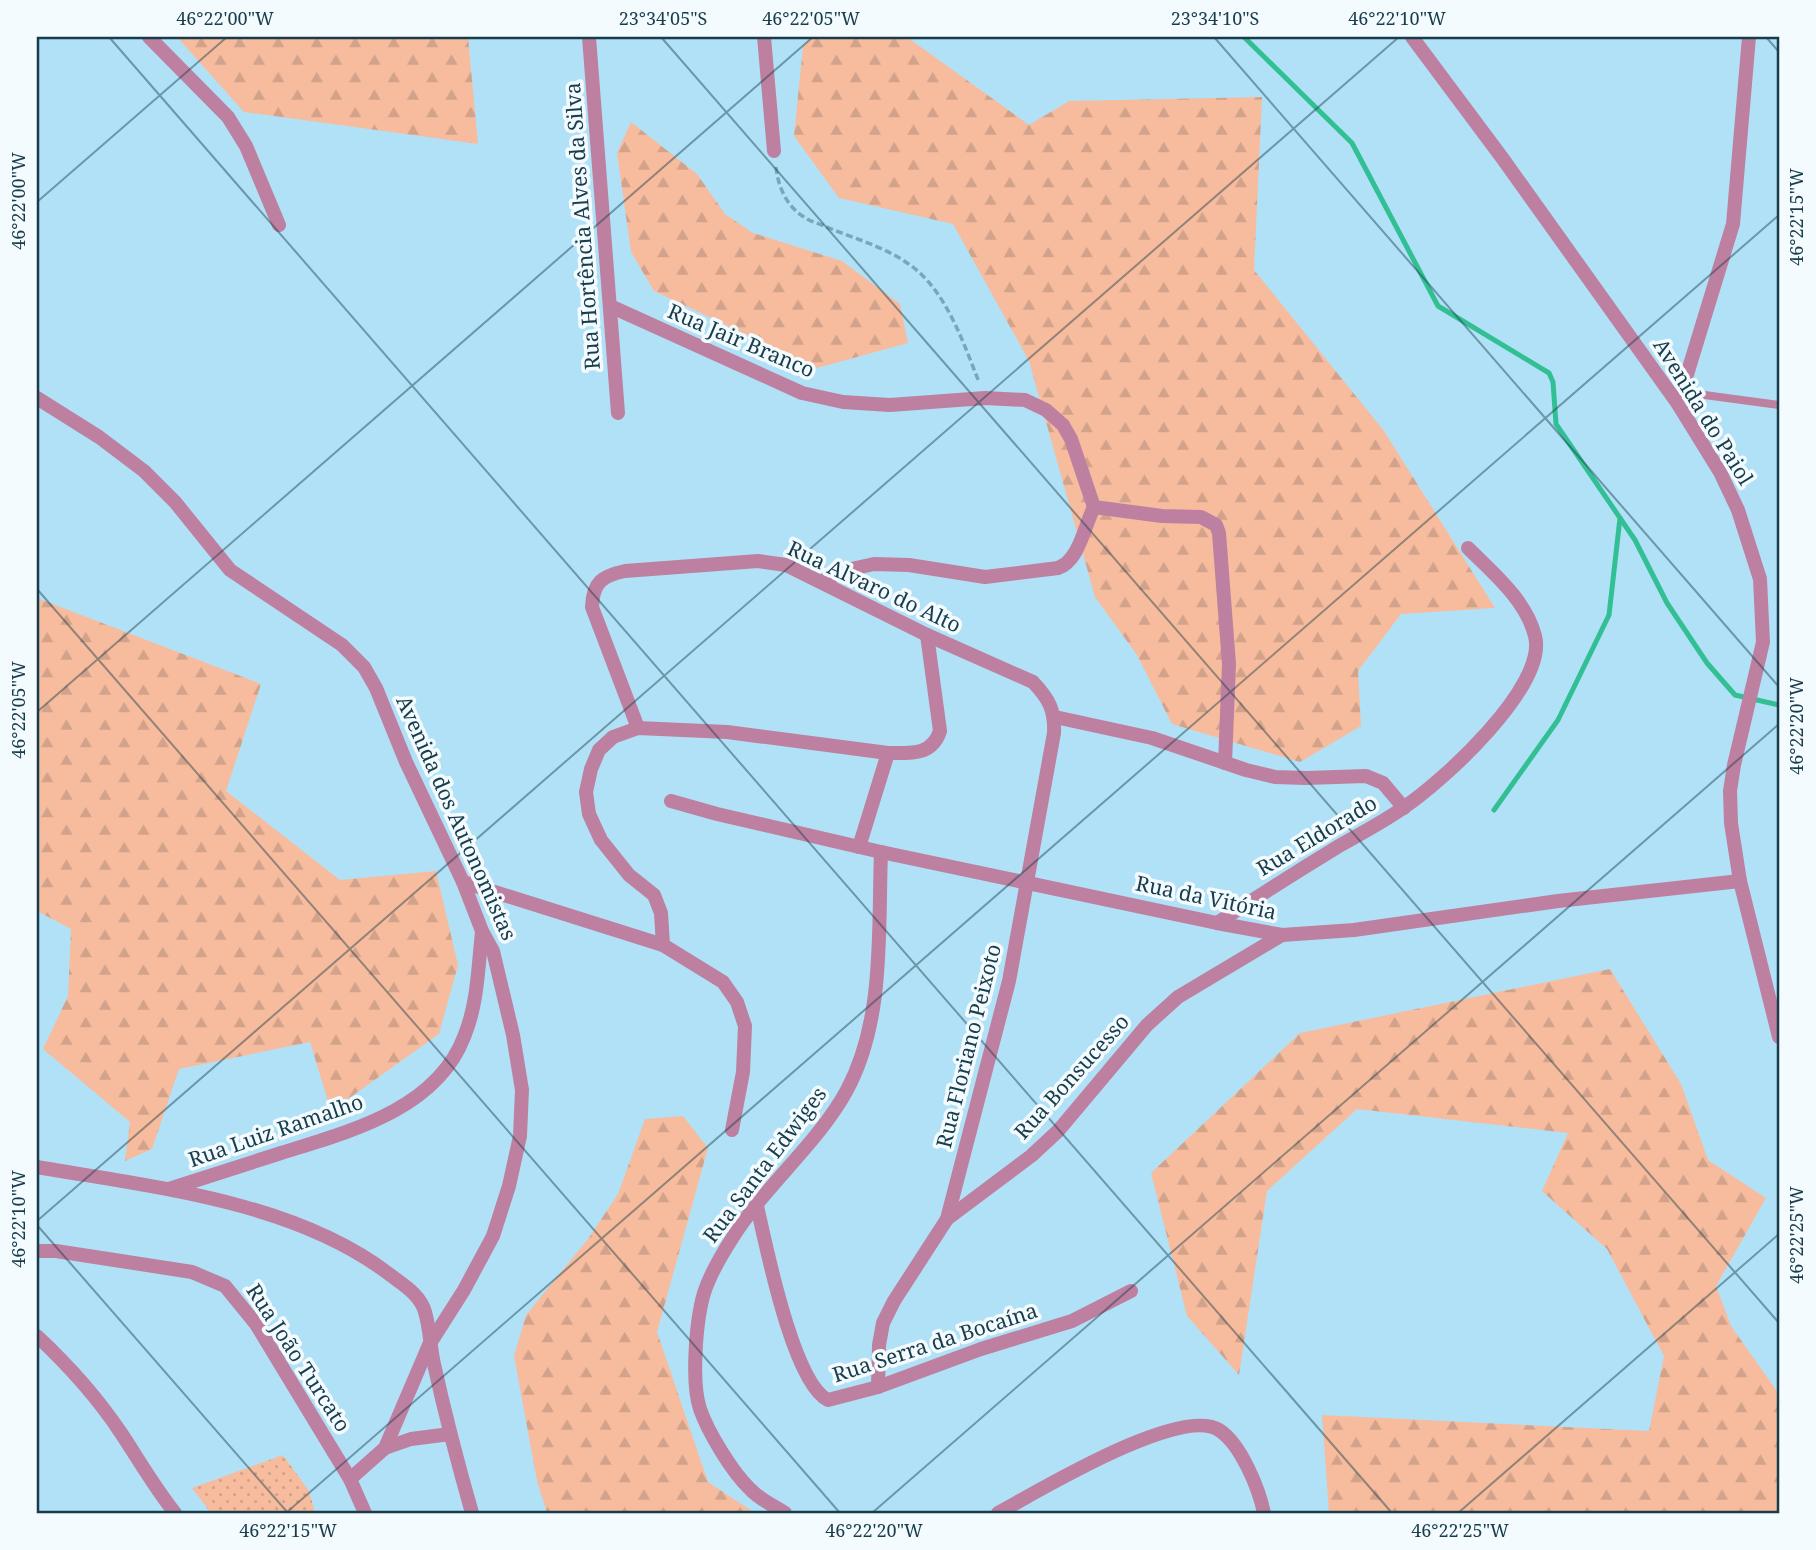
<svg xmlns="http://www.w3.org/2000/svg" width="1816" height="1550" font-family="'Noto Serif',serif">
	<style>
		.grass { fill: url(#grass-dots) }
		.forest { fill: url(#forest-firs) }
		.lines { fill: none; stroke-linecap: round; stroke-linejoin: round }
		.stream { stroke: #33bf94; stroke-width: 5 }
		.path { stroke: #7aa6b9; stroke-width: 3.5; stroke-dasharray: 7 3.5; stroke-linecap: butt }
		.service { stroke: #be80a0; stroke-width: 8 }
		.minor { stroke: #be80a0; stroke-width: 14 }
		.tertiary { stroke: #be80a0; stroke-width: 14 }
		.ticks { fill: none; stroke: #183c4a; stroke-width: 2; stroke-opacity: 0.45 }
		.labels { text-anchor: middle; stroke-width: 7; stroke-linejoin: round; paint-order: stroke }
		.street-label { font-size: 21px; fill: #183c4a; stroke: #f3fbff }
		.neatline { fill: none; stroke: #183c4a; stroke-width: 2.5 }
		.ticks-label { font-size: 18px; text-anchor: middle; fill: #183c4a }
	</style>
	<defs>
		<pattern id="grass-dots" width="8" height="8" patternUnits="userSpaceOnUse" patternTransform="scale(1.75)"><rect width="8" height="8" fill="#f7bc9e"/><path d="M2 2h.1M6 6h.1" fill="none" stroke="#d3a28a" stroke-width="1.8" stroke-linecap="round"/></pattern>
		<pattern id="forest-firs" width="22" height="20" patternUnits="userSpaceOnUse" patternTransform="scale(1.75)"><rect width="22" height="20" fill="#f7bc9e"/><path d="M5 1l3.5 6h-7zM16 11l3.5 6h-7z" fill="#d3a28a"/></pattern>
	</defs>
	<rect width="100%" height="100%" fill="#b1e1f7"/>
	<!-- grass -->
	<polygon class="grass" points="283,1455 309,1491 315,1513 211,1513 192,1488"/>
	<!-- forest -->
	<g class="forest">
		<polygon points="177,37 468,37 478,144 244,112"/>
		<polygon points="812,37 907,37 1029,125 1069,101 1262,97 1254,270 1384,431 1495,608 1401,614 1358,671 1361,726 1300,762 1172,724 1137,655 1095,597 1029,361 953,224 839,198 794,136 803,46"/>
		<polygon points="631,122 697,174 725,214 753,233 842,261 900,304 908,343 817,368 654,291 631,252 617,153"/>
		<polygon points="37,598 261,684 226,791 340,880 436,871 458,965 439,1034 331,1111 310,1042 179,1069 152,1149 125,1161 130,1122 43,1049 68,996 71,929 37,911"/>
		<polygon points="1610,969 1681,1084 1708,1160 1766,1198 1716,1286 1731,1326 1779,1394 1779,1513 1329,1513 1322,1415 1649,1431 1664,1356 1607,1249 1542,1191 1568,1133 1357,1109 1267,1191 1239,1375 1187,1316 1151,1173 1300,1033"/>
		<polygon points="683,1116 708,1148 657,1332 708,1482 755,1513 547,1513 537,1481 514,1356 526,1315 588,1239 618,1194 645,1119"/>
	</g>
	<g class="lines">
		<!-- stream -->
		<g class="stream">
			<polyline points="1244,37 1352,143 1438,306 1549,373 1553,382 1556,424 1635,540 1667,603 1707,663 1735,695 1779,705"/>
			<polyline points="1494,810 1558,720 1609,615 1620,518"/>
		</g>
		<!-- path -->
		<path class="path" d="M776,167C778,186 786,206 804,217C811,222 821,224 829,228C861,241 899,251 924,277C951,305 965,347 979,382"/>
		<!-- service -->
		<polyline class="service" points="1682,392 1779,405"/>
		<!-- minor -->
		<g class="minor">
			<polyline points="149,37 228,117 246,146 279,225"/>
			<polyline points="589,37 618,413"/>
			<polyline points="764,37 774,151"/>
			<polyline points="610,306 802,393 843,402 890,405 985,398 1025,400 1046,410 1063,425 1071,439 1094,507 1162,516 1201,517 1216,525 1219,533 1229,664 1225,763"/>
			<polyline points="37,398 99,437 144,471 175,502 230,570 342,645 364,667 376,688 406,762 463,882 482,931 493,951 513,1035 522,1090 520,1136 509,1186 493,1236 464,1290 429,1345 385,1448 350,1479"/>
			<polyline points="1678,404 1733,224 1749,37"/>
			<path d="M821,582L842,571L874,564L909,565L985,577L1058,568C1079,561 1084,527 1094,507"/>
			<polyline points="1055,717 1152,738 1246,770 1275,777 1306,778 1366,776 1383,783 1404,808"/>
			<path d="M638,728L592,607C593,582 602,576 625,571L758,561L786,565L927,635L1033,682C1049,699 1055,710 1054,733L1009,981L947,1219"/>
			<polyline points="671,801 717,814 881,852 1217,923 1282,935 1354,930 1558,901 1740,881"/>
			<path d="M859,847L888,753C910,753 932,756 940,731L927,635"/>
			<polyline points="463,882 663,945 723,982 737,1002 745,1026 743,1072 732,1130"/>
			<path d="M1217,923C1257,897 1298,871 1339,846C1360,834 1383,822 1403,808C1441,783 1548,686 1535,636C1526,600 1493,573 1468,548"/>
			<polyline points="663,945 661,913 654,895 629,875 601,840 589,814 586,792 591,769 599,750 613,737 638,728 727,732 888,753"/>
			<path d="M37,1167C153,1187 293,1201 389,1274C403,1285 420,1294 425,1312C430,1328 430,1347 434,1364C445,1414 458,1464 472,1513"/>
			<path d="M169,1189C207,1177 244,1165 281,1153C348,1132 436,1110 464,1037C478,1003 478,967 482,932"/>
			<path d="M757,1206C766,1245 793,1383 828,1400L878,1387L981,1349L1072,1321L1131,1291"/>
			<polyline points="37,1251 56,1251 192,1272 225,1286 256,1324 350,1479 365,1513"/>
			<path d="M37,1336C68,1365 97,1397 121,1433C139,1460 155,1488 175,1513"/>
			<polyline points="878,1387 879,1345 883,1323 894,1301 947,1219 1031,1156 1058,1131 1147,1025 1178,997 1282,935"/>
			<polyline points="385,1448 411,1439 450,1434"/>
			<path d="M785,1513C774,1506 759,1499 750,1489C732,1472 708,1432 700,1409C691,1382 696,1320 704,1293C710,1274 722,1254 733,1237C764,1187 819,1142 847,1090C885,1019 878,930 881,852"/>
			<path d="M998,1513C1037,1492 1180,1405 1219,1430C1241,1444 1259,1489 1264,1513"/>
		</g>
		<!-- tertiary -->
		<polyline class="tertiary" points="1412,37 1503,159 1678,404 1720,472 1738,510 1760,579 1763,642 1734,765 1730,791 1731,823 1740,881 1779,1037"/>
	</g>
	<!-- ticks -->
	<path class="ticks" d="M109,37L1392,1513M661,37L1779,1323M1214,37L1779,687M1766,37L1779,52M37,202L227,37M37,589L840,1513M37,712L813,37M37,1221L1399,37M37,1225L288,1513M286,1513L1779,215M872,1513L1779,724M1458,1513L1779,1234"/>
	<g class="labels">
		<!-- street labels -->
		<g class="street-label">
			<text transform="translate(583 226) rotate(-94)" y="7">Rua Hortência Alves da Silva</text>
			<text transform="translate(741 341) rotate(23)" y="7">Rua Jair Branco</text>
			<text transform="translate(1703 412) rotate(58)" y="7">Avenida do Paiol</text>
			<text transform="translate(874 587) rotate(25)" y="7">Rua Alvaro do Alto</text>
			<text transform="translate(456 818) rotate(66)" y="7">Avenida dos Autonomistas</text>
			<text transform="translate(1317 836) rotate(-31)" y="7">Rua Eldorado</text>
			<text transform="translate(1206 898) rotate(12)" y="7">Rua da Vitória</text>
			<text transform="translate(969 1046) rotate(-76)" y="7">Rua Floriano Peixoto</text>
			<text transform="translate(1072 1077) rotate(-48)" y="7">Rua Bonsucesso</text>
			<text transform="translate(276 1131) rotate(-19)" y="7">Rua Luiz Ramalho</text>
			<text transform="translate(765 1165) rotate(-53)" y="7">Rua Santa Edwiges</text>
			<text transform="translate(935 1343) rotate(-18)" y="7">Rua Serra da Bocaína</text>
			<text transform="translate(298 1358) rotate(57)" y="7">Rua João Turcato</text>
		</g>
	</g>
	<!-- border -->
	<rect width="1816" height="1550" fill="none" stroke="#f3fbff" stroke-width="77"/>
	<rect x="38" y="38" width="1740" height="1474" class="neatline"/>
	<g class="ticks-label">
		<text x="225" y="25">46°22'00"W</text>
		<text x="663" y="25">23°34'05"S</text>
		<text x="811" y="25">46°22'05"W</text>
		<text x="1215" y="25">23°34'10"S</text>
		<text x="1397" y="25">46°22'10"W</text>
		<text transform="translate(19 201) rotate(-90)" y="6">46°22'00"W</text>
		<text transform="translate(1797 217) rotate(-90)" y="6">46°22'15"W</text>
		<text transform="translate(19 710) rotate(-90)" y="6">46°22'05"W</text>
		<text transform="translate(1797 726) rotate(-90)" y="6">46°22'20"W</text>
		<text transform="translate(19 1219) rotate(-90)" y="6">46°22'10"W</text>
		<text transform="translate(1797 1235) rotate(-90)" y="6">46°22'25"W</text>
		<text x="288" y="1537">46°22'15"W</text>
		<text x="874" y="1537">46°22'20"W</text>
		<text x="1460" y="1537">46°22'25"W</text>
	</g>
</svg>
